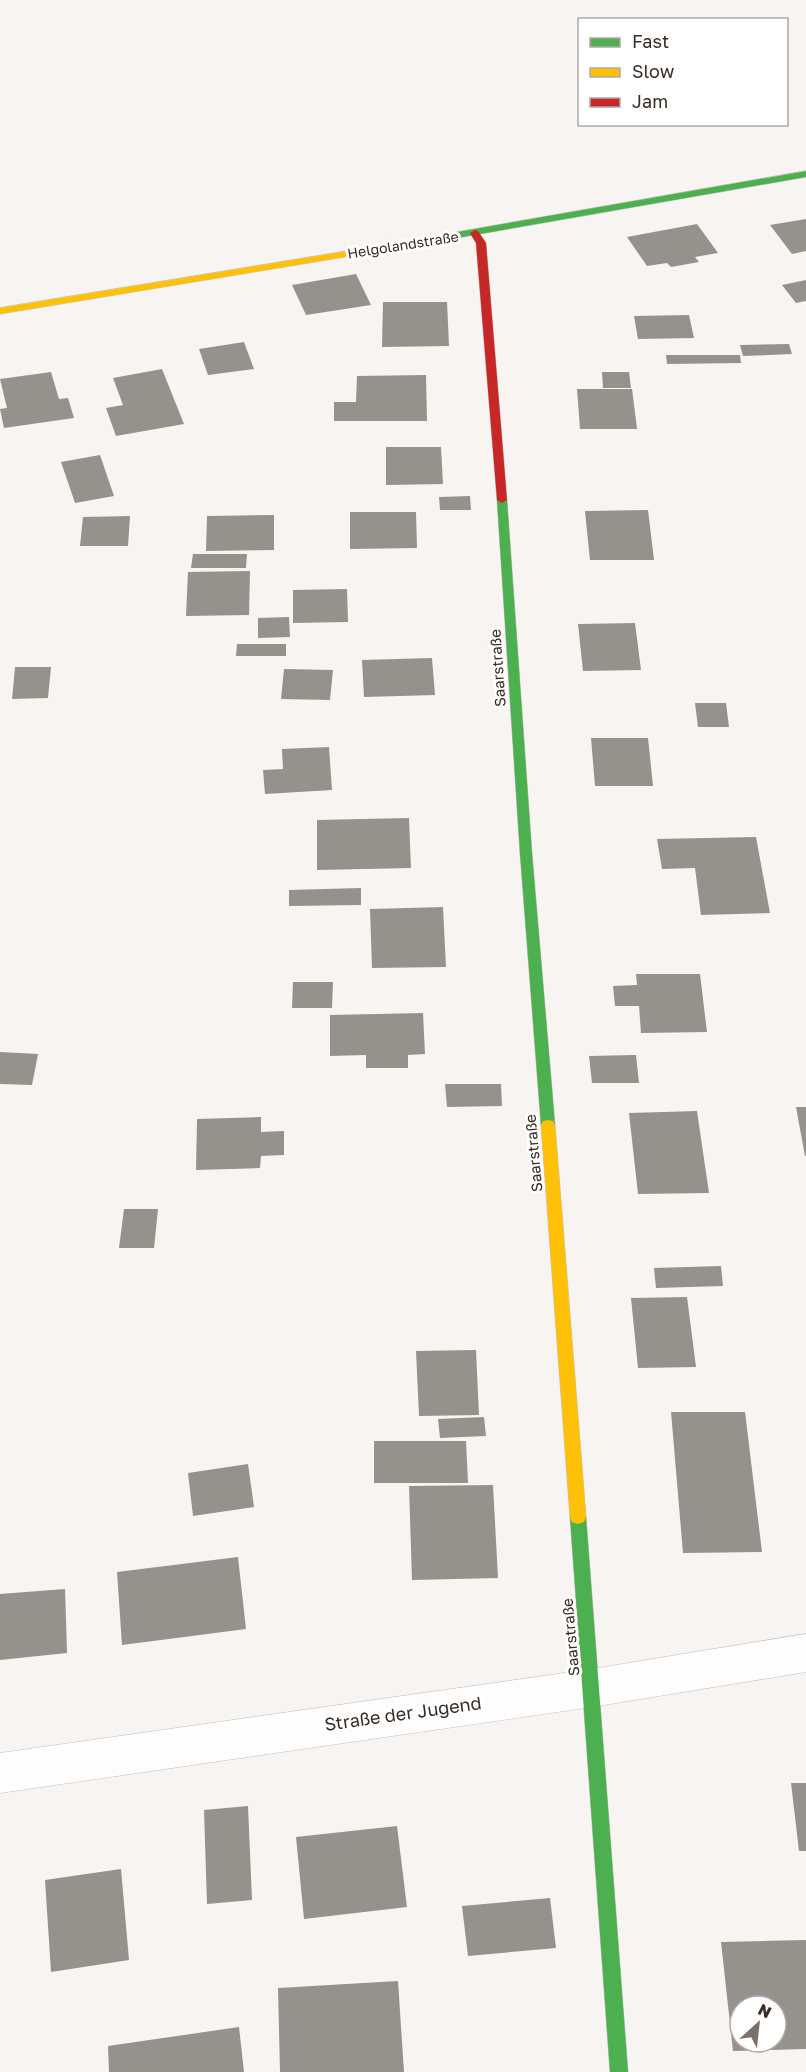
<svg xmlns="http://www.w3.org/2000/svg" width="806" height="2072" font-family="'Golos Text',sans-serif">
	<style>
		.building { fill: #97918c; fill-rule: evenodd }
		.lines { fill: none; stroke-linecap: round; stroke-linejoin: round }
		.street-casing { stroke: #c7c0ba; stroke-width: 1 }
		.fast-casing { stroke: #c7c0ba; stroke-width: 1 }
		.slow-casing { stroke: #c7c0ba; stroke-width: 1 }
		.jam-casing { stroke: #c7c0ba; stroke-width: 1 }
		.street { fill: #fefdfd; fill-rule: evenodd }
		.fast { fill: #4caf50; fill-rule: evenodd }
		.slow { fill: #ffc107; fill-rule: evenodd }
		.jam { fill: #c62828; fill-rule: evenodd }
		.labels { text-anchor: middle; stroke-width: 6; stroke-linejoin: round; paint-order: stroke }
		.far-street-label { font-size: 14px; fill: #382b23; stroke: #fff }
		.street-label { font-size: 15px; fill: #382b23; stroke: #fff }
		.near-street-label { font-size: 18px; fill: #382b23; stroke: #fff }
	</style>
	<rect width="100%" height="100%" fill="#f7f4f2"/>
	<!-- building -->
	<g class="building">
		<polygon points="806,219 806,251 792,254 770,225"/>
		<polygon points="697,224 718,253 695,257 699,262 671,267 667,263 647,266 627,237"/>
		<polygon points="356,274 371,305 306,315 292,285"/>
		<polygon points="806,280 806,301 796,303 782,285"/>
		<polygon points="383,302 447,302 449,346 382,347"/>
		<polygon points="689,315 694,338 638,339 634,316"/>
		<polygon points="244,342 254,369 208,375 199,349"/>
		<polygon points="789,344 792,354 743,356 740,345"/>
		<polygon points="666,355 740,355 741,363 667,364"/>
		<polygon points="162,369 184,424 116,436 106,408 123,405 113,378"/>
		<polygon points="51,372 59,399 68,398 74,418 4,428 0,409 7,408 0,379"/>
		<polygon points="602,372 629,372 631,388 603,388"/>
		<polygon points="426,375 427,421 334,421 334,402 356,402 357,376"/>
		<polygon points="577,389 632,389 637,429 580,429"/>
		<polygon points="386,447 441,447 443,484 386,485"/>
		<polygon points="100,455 114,496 75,503 61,462"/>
		<polygon points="470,496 471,510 440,510 439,497"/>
		<polygon points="648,510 654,560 590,560 585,511"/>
		<polygon points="350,512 416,512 417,548 350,549"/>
		<polygon points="274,515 274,550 206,551 207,516"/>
		<polygon points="130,516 128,546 80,546 83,517"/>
		<polygon points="193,554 247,554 246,568 191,568"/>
		<polygon points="250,571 249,615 186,616 188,572"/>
		<polygon points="347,589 348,622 293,623 293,590"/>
		<polygon points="289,617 290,637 258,638 258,618"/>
		<polygon points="635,623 641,670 583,671 578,624"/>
		<polygon points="237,644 286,644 286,656 236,656"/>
		<polygon points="432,658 435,695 364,697 362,660"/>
		<polygon points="15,667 51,667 48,698 12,699"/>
		<polygon points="284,669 333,670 330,700 281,699"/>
		<polygon points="695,703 726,703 729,727 698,727"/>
		<polygon points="591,738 648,738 653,786 595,786"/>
		<polygon points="329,747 332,790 265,794 263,770 283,769 282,749"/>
		<polygon points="409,818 411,868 317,870 317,820"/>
		<polygon points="756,837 770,913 701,915 695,868 662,869 657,839"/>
		<polygon points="361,888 361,905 289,906 289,890"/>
		<polygon points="443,907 446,967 372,968 370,909"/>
		<polygon points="636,974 700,974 707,1032 641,1033 639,1006 615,1006 613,986 637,985"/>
		<polygon points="293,982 333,982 332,1008 292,1008"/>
		<polygon points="423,1013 425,1054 408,1055 408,1068 366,1068 366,1055 330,1056 330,1015"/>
		<polygon points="0,1052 38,1054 32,1085 0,1084"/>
		<polygon points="636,1055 639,1083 592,1083 589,1056"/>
		<polygon points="445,1084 501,1084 502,1106 447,1107"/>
		<polygon points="796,1107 806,1107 806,1156 805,1156"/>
		<polygon points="697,1111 709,1193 638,1194 629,1113"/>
		<polygon points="261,1117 261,1132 284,1131 284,1155 261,1156 260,1168 196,1170 197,1119"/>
		<polygon points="124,1209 158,1209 154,1248 119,1248"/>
		<polygon points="721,1266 723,1286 656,1288 654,1268"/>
		<polygon points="687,1297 696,1367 638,1368 631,1298"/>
		<polygon points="476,1350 479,1415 419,1416 416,1351"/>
		<polygon points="671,1412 745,1412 762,1552 683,1553"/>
		<polygon points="484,1417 486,1436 440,1438 438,1419"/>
		<polygon points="374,1441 466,1441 468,1483 374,1483"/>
		<polygon points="248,1464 254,1507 193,1516 188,1473"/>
		<polygon points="493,1485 498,1578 412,1580 409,1486"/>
		<polygon points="238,1557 246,1629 122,1645 117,1572"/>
		<polygon points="65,1589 67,1653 0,1660 0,1594"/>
		<polygon points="791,1783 806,1783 806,1851 799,1851"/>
		<polygon points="248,1806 252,1900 207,1904 204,1810"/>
		<polygon points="397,1826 407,1907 304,1919 296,1837"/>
		<polygon points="121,1869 129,1960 51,1972 45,1880"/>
		<polygon points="550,1898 556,1948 468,1956 462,1906"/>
		<path d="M806,1940V2049L733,2051L721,1942ZM740,2006H776V2042H740Z"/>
		<polygon points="398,1981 404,2072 280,2072 278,1988"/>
		<polygon points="239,2027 244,2072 109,2072 108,2046"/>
	</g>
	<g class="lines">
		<!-- street casing -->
		<g class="street-casing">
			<polygon id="street" points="806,1634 806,1672 592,1707 0,1793 0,1753 592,1669"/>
		</g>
		<!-- fast casing -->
		<g class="fast-casing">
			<g id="fast">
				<polygon points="806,171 806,177 360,255 355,252 360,249"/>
				<polygon points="502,497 507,500 532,853 555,1125 553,1129 543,1129 541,1125 520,853 497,500"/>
				<polygon points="578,1510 584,1512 586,1517 628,2072 610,2072 570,1517 572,1512"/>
			</g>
		</g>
		<!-- slow casing -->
		<g class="slow-casing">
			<g id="slow">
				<polygon points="360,249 365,252 363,254 0,314 0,308"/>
				<polygon points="548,1120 553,1121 555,1125 586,1517 584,1522 578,1524 572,1522 570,1517 541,1125 543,1121"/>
			</g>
		</g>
		<!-- jam casing -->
		<g class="jam-casing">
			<polygon id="jam" points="475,230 478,231 486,243 507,500 502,503 497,500 476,243 470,233"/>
		</g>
		<!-- street -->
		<use href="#street" class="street"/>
		<!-- fast -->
		<use href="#fast" class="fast"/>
		<!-- slow -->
		<use href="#slow" class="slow"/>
		<!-- jam -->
		<use href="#jam" class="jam"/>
	</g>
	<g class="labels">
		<!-- far-street labels -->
		<g class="far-street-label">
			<text transform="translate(403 245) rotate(-9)" y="5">Helgolandstraße</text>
		</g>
		<!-- street labels -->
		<g class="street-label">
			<text transform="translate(498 668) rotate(-94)" y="5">Saarstraße</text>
			<text transform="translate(534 1153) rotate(-95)" y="5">Saarstraße</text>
			<text transform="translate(571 1637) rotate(-95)" y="5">Saarstraße</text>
		</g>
		<!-- near-street labels -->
		<g class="near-street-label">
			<text transform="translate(403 1714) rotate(-8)" y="6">Straße der Jugend</text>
		</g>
	</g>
	<!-- legend -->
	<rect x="578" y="18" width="210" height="108" fill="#ffffff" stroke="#afaaa7" stroke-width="1.5"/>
	<rect x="590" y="38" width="30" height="9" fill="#4caf50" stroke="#afaaa7" stroke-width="1.5"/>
	<text x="632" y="48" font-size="18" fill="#382b23">Fast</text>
	<rect x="590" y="68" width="30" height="9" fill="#ffc107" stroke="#afaaa7" stroke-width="1.5"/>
	<text x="632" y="78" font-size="18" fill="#382b23">Slow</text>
	<rect x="590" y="98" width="30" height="9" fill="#c62828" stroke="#afaaa7" stroke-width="1.5"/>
	<text x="632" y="108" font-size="18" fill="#382b23">Jam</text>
	<!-- north arrow -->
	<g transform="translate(758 2024) rotate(27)"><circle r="28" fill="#ffffff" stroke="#afaaa7" stroke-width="1.5"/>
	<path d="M0-4.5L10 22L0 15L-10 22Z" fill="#7b716b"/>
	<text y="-9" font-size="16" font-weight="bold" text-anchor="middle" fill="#382b23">N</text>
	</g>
</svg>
